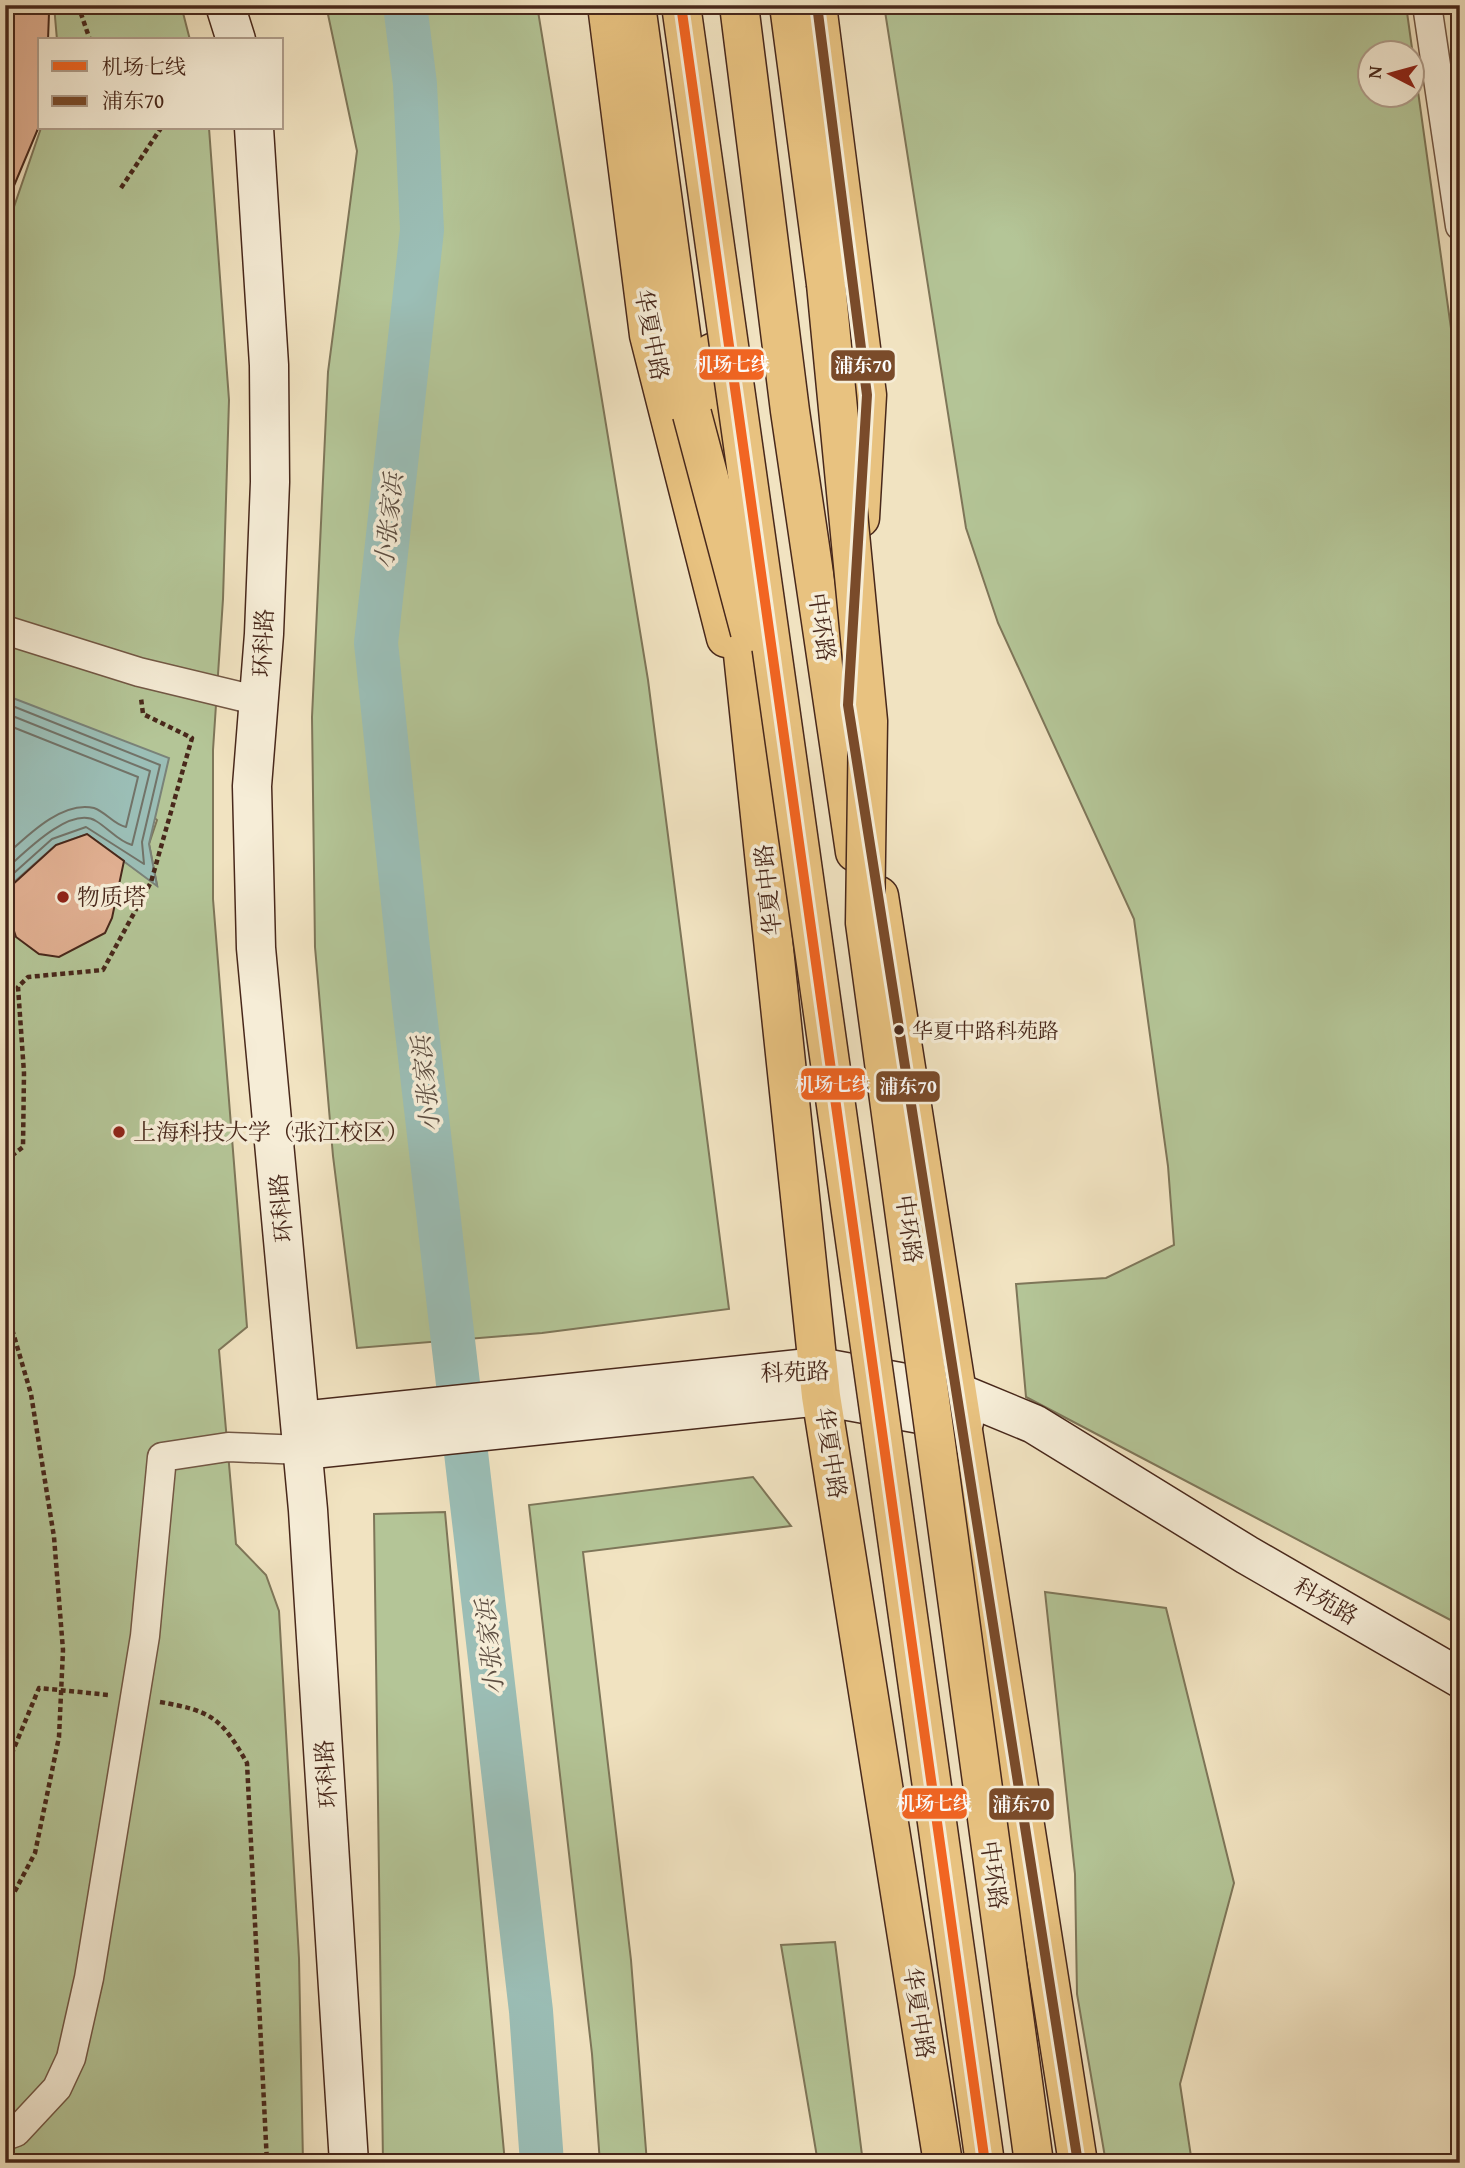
<svg xmlns="http://www.w3.org/2000/svg" width="1465" height="2168" font-family="'Gentium Book Plus','Noto Serif SC',serif">
	<style>
		.green { fill: #b4c597; stroke: #7e7659; stroke-width: 2; fill-rule: evenodd }
		.water { fill: #9bbeb6; stroke: #7a8278; stroke-width: 2 }
		.lines { fill: none; stroke-linecap: round; stroke-linejoin: round }
		.shore { stroke: #727368; stroke-width: 2 }
		.river { stroke: #9bbeb6; stroke-width: 44 }
		.building { fill: #e0af91; stroke: #48281b; stroke-width: 2 }
		.street-casing { stroke: #725744; stroke-width: 31 }
		.secondary-casing { stroke: #48281b; stroke-width: 41 }
		.primary-casing { stroke: #48281b; stroke-width: 41 }
		.highway-casing { stroke: #48281b; stroke-width: 41 }
		.path { stroke: #48281b; stroke-width: 4.5; stroke-dasharray: 5 3.5; stroke-linecap: butt }
		.street { stroke: #f6edd7; stroke-width: 28 }
		.secondary { stroke: #f6edd7; stroke-width: 38 }
		.primary { stroke: #e8c280; stroke-width: 38 }
		.highway { stroke: #e8c280; stroke-width: 38 }
		.highway-bridge-casing { stroke: #48281b; stroke-width: 41; stroke-linecap: butt }
		.highway-bridge { stroke: #e8c280; stroke-width: 38 }
		.bus-1-casing { stroke: #f6edd7; stroke-width: 16 }
		.bus-2-casing { stroke: #f6edd7; stroke-width: 16 }
		.bus-1 { stroke: #f26522; stroke-width: 10 }
		.bus-2 { stroke: #7a4b2a; stroke-width: 10 }
		.poi-dot { fill: #8f2418; stroke: #f6edd7; stroke-width: 2.5 }
		.bus-dot { fill: #48281b; stroke: #f6edd7; stroke-width: 2.5 }
		.labels { text-anchor: middle; stroke-width: 7; stroke-linejoin: round; paint-order: stroke }
		.bus-label { font-size: 21px; fill: #48281b; stroke: #f6edd7; text-anchor: start }
		.street-label { font-size: 23px; fill: #48281b; stroke: #f6edd7 }
		.poi-label { font-size: 23px; fill: #48281b; stroke: #f6edd7; text-anchor: start }
		.water-label { font-size: 24px; font-style: italic; fill: #5d4e42; stroke: #f6edd7 }
		.line-badge { stroke: #f6edd7; stroke-width: 2.5 }
		.badge-label { font-size: 19px; text-anchor: middle; font-weight: bold; fill: #fff }
	</style>
	<rect width="100%" height="100%" fill="#f1e3c1"/>
	<filter id="stains"><feTurbulence type="fractalNoise" baseFrequency=".00286" numOctaves="4"/><feColorMatrix values="0 0 0 0 .2 0 0 0 0 .09 0 0 0 0 .02 0 0 0 .5 -.17"/></filter>
	<radialGradient id="worn" r=".72"><stop offset=".6" stop-color="#630" stop-opacity="0"/><stop offset="1" stop-color="#630" stop-opacity=".3"/></radialGradient>
	<!-- green -->
	<g class="green">
		<polygon points="54,5 181,5 190,40 57,40"/>
		<polygon points="326,5 537,5 648,680 729,1309 542,1333 357,1348 333,1156 315,947 312,717 328,372 357,151"/>
		<path d="M884,5H1406L1460,393V1625L1026,1397L1016,1284L1106,1278L1174,1245L1168,1166L1134,919L998,623L966,528ZM1370,52H1412V94H1370Z"/>
		<polygon points="41,128 209,128 229,400 223,599 213,750 213,899 247,1327 219,1350 236,1544 266,1575 279,1611 299,1958 303,2163 5,2163 5,890 56,845 87,834 157,885 149,844 157,820 5,695 5,233"/>
		<polygon points="753,1477 791,1526 583,1552 631,1960 647,2163 600,2163 592,2054 529,1505"/>
		<polygon points="445,1512 505,2163 383,2163 374,1514"/>
		<polygon points="1045,1592 1166,1608 1234,1883 1180,2084 1192,2163 1106,2163 1077,1994 1075,1874"/>
		<polygon points="835,1942 863,2163 818,2163 781,1945"/>
	</g>
	<!-- water -->
	<polygon class="water" points="5,695 169,758 149,844 157,886 87,834 56,845 5,890"/>
	<g class="lines">
		<!-- shore -->
		<g class="shore">
			<polyline points="5,703 160,765 142,842 144,864 86,827 52,839 5,881"/>
			<path d="M5,713L150,771L132,845C119,842 108,828 96,821C70,805 23,854 5,870"/>
			<path d="M5,724L138,777L126,827C114,825 106,812 94,808C62,800 26,837 5,856"/>
		</g>
		<!-- river -->
		<polyline class="river" points="405,5 415,84 422,230 376,643 413,997 531,2011 542,2163"/>
	</g>
	<!-- building -->
	<g class="building">
		<polygon points="6,12 49,13 48,40 40,40 40,124 5,207"/>
		<polygon points="87,834 124,861 112,918 105,933 59,957 39,954 16,937 6,907 11,886 56,845"/>
	</g>
	<g class="lines">
		<!-- street casing -->
		<g class="street-casing">
			<g id="street">
				<polyline points="1427,5 1460,226"/>
				<polyline points="5,630 139,672 259,701"/>
				<polyline points="5,2136 16,2132 57,2088 71,2058 89,1978 145,1636 162,1457 228,1447 303,1450"/>
			</g>
		</g>
		<!-- secondary casing -->
		<g class="secondary-casing">
			<g id="secondary">
				<polyline points="225,5 236,40"/>
				<polyline points="254,128 269,365 270,482 264,634 252,786 256,948 308,1510 349,2163"/>
				<polyline points="301,1421 818,1367 959,1393 1034,1424 1247,1555 1460,1678"/>
				<polyline points="303,1450 821,1396 964,1422"/>
			</g>
		</g>
		<!-- primary casing -->
		<g class="primary-casing">
			<g id="primary">
				<polyline points="607,5 649,335 726,638"/>
				<polyline points="817,5 867,395 860,518"/>
				<polyline points="712,353 728,509"/>
				<polyline points="737,597 821,1396 943,2163"/>
				<polyline points="879,896 1078,2163"/>
			</g>
		</g>
		<!-- highway casing -->
		<g class="highway-casing">
			<g id="highway">
				<polyline points="636,5 692,414"/>
				<polyline points="739,5 790,411 855,852"/>
				<polyline points="789,5 826,284"/>
			</g>
		</g>
		<!-- path -->
		<g class="path">
			<polyline points="78,5 90,40"/>
			<polyline points="121,188 161,128"/>
			<polyline points="5,1161 23,1147 24,1073 18,987 28,977 103,970 151,882 192,738 143,714 141,698"/>
			<polyline points="5,1305 31,1394 54,1537 63,1650 59,1737 35,1853 5,1910"/>
			<path d="M160,1702C211,1711 221,1717 247,1763L267,2163"/>
			<polyline points="5,1770 39,1688 109,1695"/>
		</g>
		<!-- street -->
		<use href="#street" class="street"/>
		<!-- secondary -->
		<use href="#secondary" class="secondary"/>
		<!-- primary -->
		<use href="#primary" class="primary"/>
		<!-- highway -->
		<use href="#highway" class="highway"/>
		<!-- highway-bridge casing -->
		<g class="highway-bridge-casing">
			<g id="highway-bridge">
				<polyline points="681,5 985,2163"/>
				<polyline points="826,284 868,721 865,923 1034,2163"/>
				<polyline points="692,414 750,632"/>
			</g>
		</g>
		<!-- highway-bridge -->
		<use href="#highway-bridge" class="highway-bridge"/>
		<!-- bus-1 casing -->
		<g class="bus-1-casing">
			<polyline id="bus-1" points="681,5 985,2163"/>
		</g>
		<!-- bus-2 casing -->
		<g class="bus-2-casing">
			<polyline id="bus-2" points="817,5 867,395 848,705 1078,2163"/>
		</g>
		<!-- bus-1 -->
		<use href="#bus-1" class="bus-1"/>
		<!-- bus-2 -->
		<use href="#bus-2" class="bus-2"/>
	</g>
	<!-- markers -->
	<g class="poi-dot">
		<circle cx="63" cy="897" r="7"/>
		<circle cx="119" cy="1132" r="7"/>
	</g>
	<circle class="bus-dot" cx="899" cy="1030" r="6"/>
	<g class="labels">
		<!-- bus labels -->
		<g class="bus-label">
			<text x="912" y="1038">华夏中路科苑路</text>
		</g>
		<!-- street labels -->
		<g class="street-label">
			<text transform="translate(652 335) rotate(79)" y="8">华夏中路</text>
			<text transform="translate(822 627) rotate(82)" y="8">中环路</text>
			<text transform="translate(263 643) rotate(-87)" y="8">环科路</text>
			<text transform="translate(768 890) rotate(-96)" y="8">华夏中路</text>
			<text transform="translate(281 1208) rotate(-95)" y="8">环科路</text>
			<text transform="translate(909 1229) rotate(82)" y="8">中环路</text>
			<text transform="translate(795 1372) rotate(-2)" y="8">科苑路</text>
			<text transform="translate(831 1453) rotate(81)" y="8">华夏中路</text>
			<text transform="translate(1326 1601) rotate(30)" y="8">科苑路</text>
			<text transform="translate(326 1774) rotate(-94)" y="8">环科路</text>
			<text transform="translate(994 1875) rotate(82)" y="8">中环路</text>
			<text transform="translate(919 2013) rotate(81)" y="8">华夏中路</text>
		</g>
		<!-- poi labels -->
		<g class="poi-label">
			<text x="77" y="905">物质塔</text>
			<text x="133" y="1140">上海科技大学（张江校区）</text>
		</g>
		<!-- water labels -->
		<g class="water-label">
			<text transform="translate(389 521) rotate(-84)" y="8">小张家浜</text>
			<text transform="translate(426 1084) rotate(-96)" y="8">小张家浜</text>
			<text transform="translate(490 1647) rotate(-96)" y="8">小张家浜</text>
		</g>
	</g>
	<g class="line-badge">
		<rect x="698" y="348" width="67" height="33" rx="7" fill="#f26522"/>
		<rect x="830" y="349" width="66" height="33" rx="7" fill="#7a4b2a"/>
		<rect x="800" y="1067" width="66" height="34" rx="7" fill="#f26522"/>
		<rect x="875" y="1070" width="66" height="33" rx="7" fill="#7a4b2a"/>
		<rect x="901" y="1787" width="67" height="33" rx="7" fill="#f26522"/>
		<rect x="988" y="1787" width="67" height="34" rx="7" fill="#7a4b2a"/>
	</g>
	<g class="badge-label">
		<text x="732" y="371">机场七线</text>
		<text x="863" y="372">浦东70</text>
		<text x="833" y="1091">机场七线</text>
		<text x="908" y="1093">浦东70</text>
		<text x="934" y="1810">机场七线</text>
		<text x="1021" y="1811">浦东70</text>
	</g>
	<!-- margin -->
	<rect width="1465" height="2168" fill="none" stroke="#f1e3c1" stroke-width="28"/>
	<rect x="7" y="7" width="1451" height="2154" fill="none" stroke="#48281b" stroke-width="3.5"/>
	<rect x="14" y="14" width="1437" height="2140" fill="none" stroke="#48281b" stroke-width="2"/>
	<!-- legend -->
	<rect x="38" y="38" width="245" height="91" fill="#f6edd7" stroke="#b09e8c" stroke-width="2"/>
	<rect x="52" y="61" width="35" height="10" fill="#f26522" stroke="#b09e8c" stroke-width="2"/>
	<text x="102" y="74" font-size="21" fill="#48281b">机场七线</text>
	<rect x="52" y="96" width="35" height="10" fill="#7a4b2a" stroke="#b09e8c" stroke-width="2"/>
	<text x="102" y="108" font-size="21" fill="#48281b">浦东70</text>
	<!-- north arrow -->
	<g transform="translate(1391 74) rotate(276)"><circle r="33" fill="#f6edd7" stroke="#b09e8c" stroke-width="2"/>
	<path d="M0-5L12 26L0 18L-12 26Z" fill="#8f2418"/>
	<text y="-10" font-size="19" font-weight="bold" text-anchor="middle" fill="#48281b">N</text>
	</g>
	<rect width="100%" height="100%" filter="url(#stains)"/>
	<rect width="100%" height="100%" fill="url(#worn)"/>
</svg>
